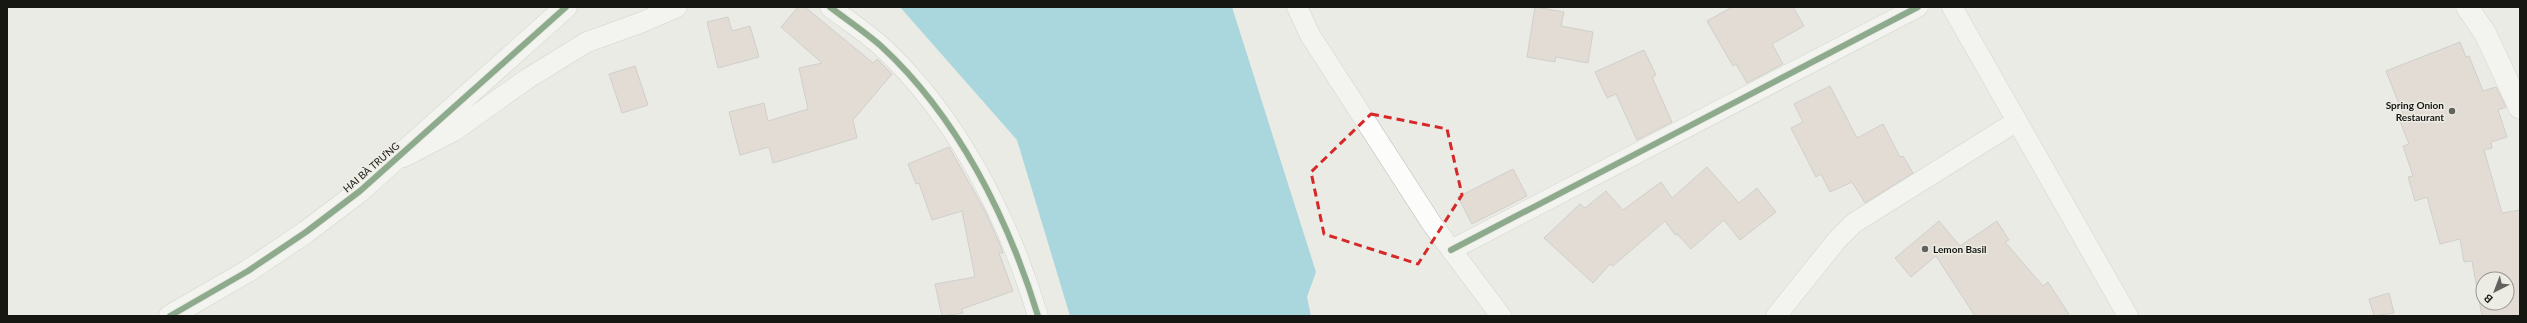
<svg xmlns="http://www.w3.org/2000/svg" width="2527" height="323" font-family="Lato,sans-serif">
	<style>
		.water { fill: #5cbdd2 }
		.building { fill: #dac9c2; stroke: #aeacaa; fill-rule: evenodd }
		.lines { fill: none; stroke-linecap: round; stroke-linejoin: round }
		.street-casing { stroke: #b8b8b5; stroke-width: 21 }
		.secondary-casing { stroke: #b8b8b5; stroke-width: 23 }
		.street { stroke: #fcfcfb; stroke-width: 20 }
		.secondary { stroke: #fcfcfb; stroke-width: 22 }
		.cycleway-casing { stroke: #edece4; stroke-width: 8 }
		.cycleway { stroke: #1b5e20; stroke-width: 6 }
		.marked { fill: none; stroke: #d62828; stroke-width: 3; stroke-dasharray: 8 5; stroke-linejoin: round }
		.poi-dot { fill: #61615d; stroke: #edece4; stroke-width: 1.5 }
		.labels { text-anchor: middle; stroke-width: 3; stroke-linejoin: round; paint-order: stroke }
		.poi-label { font-size: 10px; font-weight: bold; fill: #161613; stroke: #edece4; text-anchor: end }
		.street-label { font-size: 10px; fill: #161613; stroke: #edece4 }
	</style>
	<rect width="100%" height="100%" fill="#ebebe6"/>
	<!-- water -->
	<polygon class="water" points="900,7 1232,7 1316,272 1307,297 1311,316 1070,316 1017,140"/>
	<!-- building -->
	<g class="building">
		<polygon points="798,7 805,7 873,63 877,59 892,74 853,120 857,138 773,163 769,147 740,155 729,112 764,103 768,121 808,109 799,68 822,63 781,27"/>
		<polygon points="1535,7 1564,12 1561,26 1593,32 1588,63 1556,57 1555,62 1527,57"/>
		<polygon points="1732,7 1793,7 1804,26 1772,44 1783,64 1747,83 1736,64 1733,66 1707,21"/>
		<polygon points="728,17 732,31 750,26 759,57 718,68 707,22"/>
		<path d="M2460,42L2466,57L2469,56L2483,91L2496,87L2506,107L2498,110L2507,137L2491,142L2492,148L2484,150L2502,213L2520,210V316H2482L2472,261L2464,262L2460,239L2440,244L2427,197L2415,201L2408,177L2413,176L2403,146L2409,144L2400,121L2405,119L2386,71ZM2483,279H2507V303H2483Z"/>
		<polygon points="1644,50 1656,75 1652,77 1672,122 1637,140 1616,94 1607,98 1595,72"/>
		<polygon points="635,66 648,105 622,113 609,74"/>
		<polygon points="1830,86 1857,138 1883,124 1900,157 1903,156 1913,173 1865,203 1852,182 1830,192 1821,174 1816,177 1791,128 1803,122 1794,104"/>
		<polygon points="949,147 985,211 1001,247 1003,253 999,253 1013,291 962,309 963,313 942,316 935,284 975,277 962,211 932,220 919,183 916,184 908,164"/>
		<polygon points="1707,167 1739,203 1757,188 1776,212 1740,240 1724,220 1691,249 1677,234 1675,235 1665,221 1613,266 1610,264 1593,283 1544,238 1580,204 1585,208 1606,191 1623,210 1661,182 1672,198"/>
		<polygon points="1513,169 1527,196 1472,224 1458,197"/>
		<polygon points="1939,221 1960,246 1997,221 2009,240 2005,242 2043,286 2048,282 2070,316 1975,316 1936,256 1911,277 1895,258"/>
		<polygon points="2389,293 2394,313 2374,316 2369,299"/>
	</g>
	<g class="lines">
		<!-- street casing -->
		<g class="street-casing">
			<g id="street">
				<path d="M830,7C847,20 865,32 881,46C958,117 1008,218 1038,316"/>
				<polyline points="1297,7 1310,35 1432,224 1501,316"/>
				<polyline points="1952,7 2128,316"/>
				<polyline points="404,157 454,131 527,79 587,42 640,23 677,7"/>
				<polyline points="1451,250 1918,7"/>
				<polyline points="1776,316 1837,240 1854,223 2017,121"/>
			</g>
		</g>
		<!-- secondary casing -->
		<g class="secondary-casing">
			<g id="secondary">
				<polyline points="2467,7 2485,33 2520,108"/>
				<polyline points="170,316 248,271 306,232 360,191 566,7"/>
			</g>
		</g>
		<!-- street -->
		<use href="#street" class="street"/>
		<!-- secondary -->
		<use href="#secondary" class="secondary"/>
		<!-- cycleway casing -->
		<g class="cycleway-casing">
			<g id="cycleway">
				<path d="M830,7C847,20 865,32 881,46C958,117 1008,218 1038,316"/>
				<polyline points="1451,250 1918,7"/>
				<polyline points="170,316 248,271 306,232 360,191 566,7"/>
			</g>
		</g>
		<!-- cycleway -->
		<use href="#cycleway" class="cycleway"/>
	</g>
	<!-- marked area -->
	<path d="M0 0H2527V323H0ZM1371,114L1447,129L1462,195L1418,264L1324,234L1311,172Z" fill="#ebebe6" fill-opacity=".55" fill-rule="evenodd"/>
	<path class="marked" d="M1371,114L1447,129L1462,195L1418,264L1324,234L1311,172Z"/>
	<!-- markers -->
	<g class="poi-dot">
		<circle cx="2452" cy="111" r="4"/>
		<circle cx="1925" cy="249" r="4"/>
	</g>
	<g class="labels">
		<!-- poi labels -->
		<g class="poi-label">
			<text x="2444" y="109">Spring Onion<tspan x="2444" dy="12">Restaurant</tspan></text>
			<text x="1933" y="253" text-anchor="start">Lemon Basil</text>
		</g>
		<!-- street labels -->
		<g class="street-label">
			<text transform="translate(371 167) rotate(-41)" y="4">HAI BÀ TRƯNG</text>
		</g>
	</g>
	<!-- border -->
	<rect width="2527" height="323" fill="none" stroke="#161613" stroke-width="16"/>
	<!-- north arrow -->
	<g transform="translate(2495 291) rotate(222)"><circle r="19" fill="#edece4" stroke="#979690"/>
	<path d="M0-3L7 15L0 10L-7 15Z" fill="#61615d"/>
	<text y="-6" font-size="11" font-weight="bold" text-anchor="middle" fill="#161613">B</text>
	</g>
</svg>
